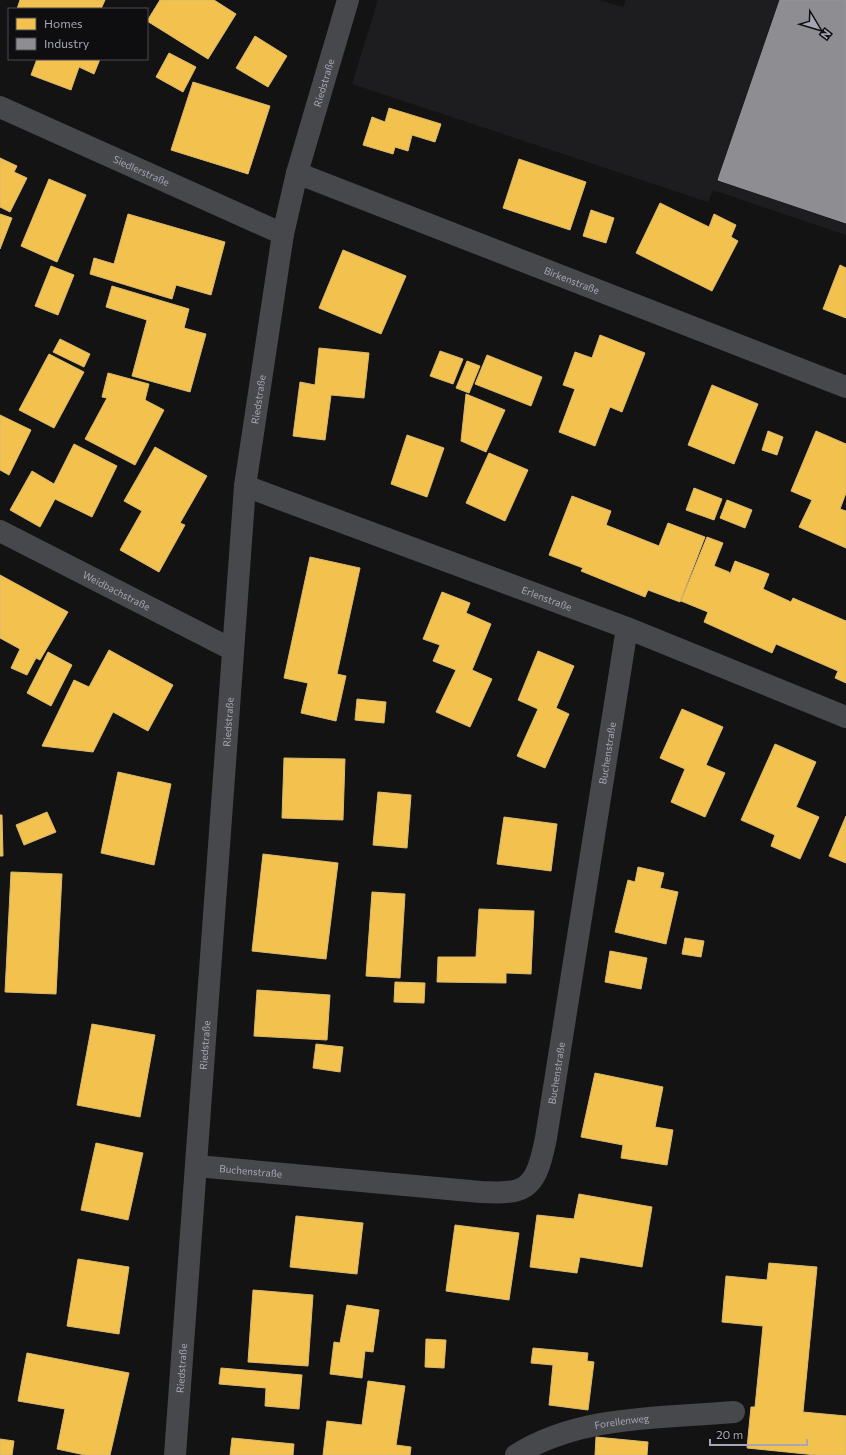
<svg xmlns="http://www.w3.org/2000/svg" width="846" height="1455" font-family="Commissioner,sans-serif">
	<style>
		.built { fill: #1d1d1f }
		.homes { fill: #f2c14e; stroke: #dbb96d }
		.industry { fill: #8d8d92; stroke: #94949c }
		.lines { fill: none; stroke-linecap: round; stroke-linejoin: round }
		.minor { stroke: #47484c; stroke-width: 22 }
		.labels { text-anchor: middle; stroke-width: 4; stroke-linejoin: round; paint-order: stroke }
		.street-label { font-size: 10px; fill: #a4a6b5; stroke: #0e0d0f }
	</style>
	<rect width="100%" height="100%" fill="#131313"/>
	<!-- built -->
	<polygon class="built" points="378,0 600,0 623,7 626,0 846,0 846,235 713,190 708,202 352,84"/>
	<!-- homes -->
	<g class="homes">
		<polygon points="20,0 105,0 101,9 17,9"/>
		<polygon points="160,0 214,0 236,14 208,59 147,21"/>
		<polygon points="255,36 287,56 268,87 236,68"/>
		<polygon points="169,53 196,67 183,92 156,77"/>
		<polygon points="37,59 100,59 94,74 79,67 71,90 31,75"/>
		<polygon points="193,82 270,106 248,174 171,150"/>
		<polygon points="389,108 441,124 435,142 412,135 408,151 395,147 393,154 363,145 372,117 385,122"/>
		<polygon points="0,158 17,166 14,172 27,178 10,212 0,207"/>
		<polygon points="519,159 586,182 570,230 503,208"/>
		<polygon points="49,179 86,195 57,262 21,246"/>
		<polygon points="660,203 709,227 714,214 736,225 731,237 738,241 712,291 636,253"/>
		<polygon points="591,210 614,218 606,243 583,236"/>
		<polygon points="0,214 12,218 0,249"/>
		<polygon points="128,214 225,242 211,295 176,285 172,299 90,274 94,258 114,264"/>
		<polygon points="343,250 406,276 381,334 319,308"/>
		<polygon points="840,265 846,268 846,318 823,309"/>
		<polygon points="51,266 74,275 58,315 35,306"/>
		<polygon points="112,286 189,309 184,328 206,334 190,392 132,376 147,320 106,307"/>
		<polygon points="600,335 645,353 622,412 610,407 595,446 559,432 575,389 563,385 575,352 592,358"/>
		<polygon points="60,339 90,354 84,367 53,352"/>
		<polygon points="319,348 369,353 364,398 331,395 325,440 293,436 300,382 315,385"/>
		<polygon points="440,351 463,359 453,384 430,376"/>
		<polygon points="49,354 84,372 54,428 19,410"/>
		<polygon points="487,355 542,377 531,406 475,384"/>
		<polygon points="467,361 480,366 469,393 456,388"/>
		<polygon points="108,373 149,384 145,400 164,410 135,465 85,439 107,398 102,397"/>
		<polygon points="712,385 758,404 734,464 688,445"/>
		<polygon points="466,394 505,410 486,452 461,441"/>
		<polygon points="0,415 31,430 9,475 0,470"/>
		<polygon points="768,431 783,437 777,455 762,450"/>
		<polygon points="816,431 846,444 846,493 840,509 846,511 846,548 799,527 812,500 791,491"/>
		<polygon points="407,435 444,448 427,497 391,484"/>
		<polygon points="74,444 117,466 92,517 55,499 40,527 10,510 32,471 54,484"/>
		<polygon points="155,447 207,476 180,523 185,525 159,572 120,550 142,511 124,501"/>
		<polygon points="489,453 528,470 505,521 466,503"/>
		<polygon points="694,488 722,499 714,520 686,510"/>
		<polygon points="572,496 611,511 606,525 659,546 668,523 705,537 680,602 648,590 645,597 581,571 583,568 549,555"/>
		<polygon points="727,500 752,510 745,528 720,518"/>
		<polygon points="707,537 723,543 714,566 729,572 730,574 735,561 769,574 763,589 791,602 793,598 846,621 846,683 835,678 838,671 776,644 772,653 704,622 708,612 681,601"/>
		<polygon points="310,557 360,568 337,674 346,676 336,721 301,713 308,683 284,678"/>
		<polygon points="0,575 68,612 40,660 36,658 27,675 11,668 20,649 0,638"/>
		<polygon points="442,592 470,603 466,613 491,624 472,670 492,679 470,727 436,712 456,670 433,661 440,645 423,639"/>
		<polygon points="109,650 173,685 148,731 113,712 93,752 42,746 74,680 89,687"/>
		<polygon points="538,651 574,666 556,708 569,714 545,768 517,756 538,709 518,700"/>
		<polygon points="48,652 72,665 51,706 27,693"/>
		<polygon points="357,699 386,702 384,723 355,720"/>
		<polygon points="682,709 723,727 706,765 725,773 705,817 671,802 685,769 660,758"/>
		<polygon points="775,744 816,762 796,807 819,817 800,859 771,846 775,835 741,820"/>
		<polygon points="284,758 345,759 343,820 282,818"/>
		<polygon points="118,772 171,784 154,865 101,853"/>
		<polygon points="378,792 411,795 407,848 373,845"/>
		<polygon points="47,812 56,832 24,845 16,825"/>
		<polygon points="0,815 2,815 3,856 0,856"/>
		<polygon points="846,816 846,863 829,856"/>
		<polygon points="504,817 557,824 551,871 497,864"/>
		<polygon points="263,854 338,863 326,959 252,951"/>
		<polygon points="638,867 664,873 660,888 678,892 666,944 615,932 628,880 635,882"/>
		<polygon points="11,872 62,874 56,994 5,992"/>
		<polygon points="372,892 405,894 400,978 366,976"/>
		<polygon points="479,909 534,911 531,974 506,973 506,983 437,982 438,957 476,957"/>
		<polygon points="685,938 704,941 701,957 682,954"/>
		<polygon points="610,951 647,958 641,989 605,982"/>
		<polygon points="395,982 425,983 424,1003 394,1002"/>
		<polygon points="257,990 330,995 327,1040 254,1036"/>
		<polygon points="92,1024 155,1035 140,1117 77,1105"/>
		<polygon points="316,1044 343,1047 340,1072 313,1068"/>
		<polygon points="595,1073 663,1087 655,1127 673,1130 667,1165 621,1158 623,1145 581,1137"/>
		<polygon points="96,1143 143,1153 128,1220 81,1210"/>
		<polygon points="579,1194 652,1207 642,1267 580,1257 577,1273 530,1267 537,1215 574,1219"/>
		<polygon points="296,1216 363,1223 357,1274 290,1267"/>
		<polygon points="455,1225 519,1233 509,1300 446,1291"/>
		<polygon points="78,1259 129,1267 119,1334 67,1326"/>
		<polygon points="769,1263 817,1267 803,1412 846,1416 846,1455 816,1455 747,1448 751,1407 755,1407 763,1326 722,1322 726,1276 767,1280"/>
		<polygon points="253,1290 313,1295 308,1366 248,1362"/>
		<polygon points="347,1305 379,1310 373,1352 365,1351 362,1378 330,1374 334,1342 340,1343"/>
		<polygon points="426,1339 446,1340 444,1368 425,1367"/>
		<polygon points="533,1348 588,1353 587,1361 594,1362 588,1410 549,1405 553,1365 531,1363"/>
		<polygon points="27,1353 129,1373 110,1455 85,1455 57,1449 65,1409 18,1401"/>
		<polygon points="221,1368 302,1375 299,1409 265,1406 266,1388 219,1384"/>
		<polygon points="368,1381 405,1386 396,1445 411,1447 410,1455 323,1455 327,1421 362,1425"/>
		<polygon points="596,1437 648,1442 647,1455 595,1455"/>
		<polygon points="232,1438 294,1444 293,1455 230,1455"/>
		<polygon points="0,1439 14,1441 12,1455 0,1455"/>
	</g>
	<!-- industry -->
	<polygon class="industry" points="780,0 846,0 846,223 718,180"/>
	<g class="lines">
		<!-- minor -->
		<g class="minor">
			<path id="s1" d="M0,107L283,234"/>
			<path id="s2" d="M297,173L846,387"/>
			<path id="s3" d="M245,486L627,628L846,717"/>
			<path id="s4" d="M0,531L233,650"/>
			<path id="s5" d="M197,1166L481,1192C493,1192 506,1194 518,1190C538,1184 542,1156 546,1138L627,628"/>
			<path id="s6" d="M175,1455L245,486L283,234L297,173L348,0"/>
			<path id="s7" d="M516,1455C579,1415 662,1418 734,1412"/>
		</g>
	</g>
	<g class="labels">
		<!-- street labels -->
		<g class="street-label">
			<text dy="4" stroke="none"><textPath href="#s6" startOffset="1383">Riedstraße</textPath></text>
			<text dy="4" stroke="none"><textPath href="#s1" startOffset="155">Siedlerstraße</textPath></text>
			<text dy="4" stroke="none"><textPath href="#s2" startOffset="295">Birkenstraße</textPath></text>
			<text dy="4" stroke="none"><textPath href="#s6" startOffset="1059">Riedstraße</textPath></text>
			<text dy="4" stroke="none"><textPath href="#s4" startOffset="131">Weidbachstraße</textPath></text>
			<text dy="4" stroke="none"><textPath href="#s3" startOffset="322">Erlenstraße</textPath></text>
			<text dy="4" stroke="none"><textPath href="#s6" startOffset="735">Riedstraße</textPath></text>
			<text dy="4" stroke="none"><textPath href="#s5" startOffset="774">Buchenstraße</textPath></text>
			<text dy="4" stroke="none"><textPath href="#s6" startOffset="411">Riedstraße</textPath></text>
			<text dy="4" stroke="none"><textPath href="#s5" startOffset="450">Buchenstraße</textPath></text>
			<text dy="4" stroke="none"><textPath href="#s5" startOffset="54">Buchenstraße</textPath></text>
			<text dy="4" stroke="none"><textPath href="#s6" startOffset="87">Riedstraße</textPath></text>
			<text dy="4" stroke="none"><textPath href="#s7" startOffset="112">Forellenweg</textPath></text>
		</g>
	</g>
	<!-- legend -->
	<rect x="8" y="8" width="140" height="52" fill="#0e0d0f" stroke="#4a4a51"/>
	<rect x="16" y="18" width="20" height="12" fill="#f2c14e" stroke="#4a4a51"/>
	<text x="44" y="28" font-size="12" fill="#a4a6b5">Homes</text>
	<rect x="16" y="38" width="20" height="12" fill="#8d8d92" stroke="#4a4a51"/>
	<text x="44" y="48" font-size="12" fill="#a4a6b5">Industry</text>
	<!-- north arrow -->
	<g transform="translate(818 28) rotate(128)" stroke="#0e0d0f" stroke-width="3" paint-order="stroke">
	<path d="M0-3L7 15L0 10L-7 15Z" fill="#a4a6b5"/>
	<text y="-6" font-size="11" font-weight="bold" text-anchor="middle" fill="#a4a6b5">N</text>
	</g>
	<!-- scale -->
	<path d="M710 1439v6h97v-6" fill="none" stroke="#a4a6b5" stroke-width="2"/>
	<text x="716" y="1439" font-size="12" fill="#a4a6b5" stroke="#0e0d0f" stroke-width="3" paint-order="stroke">20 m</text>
</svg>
